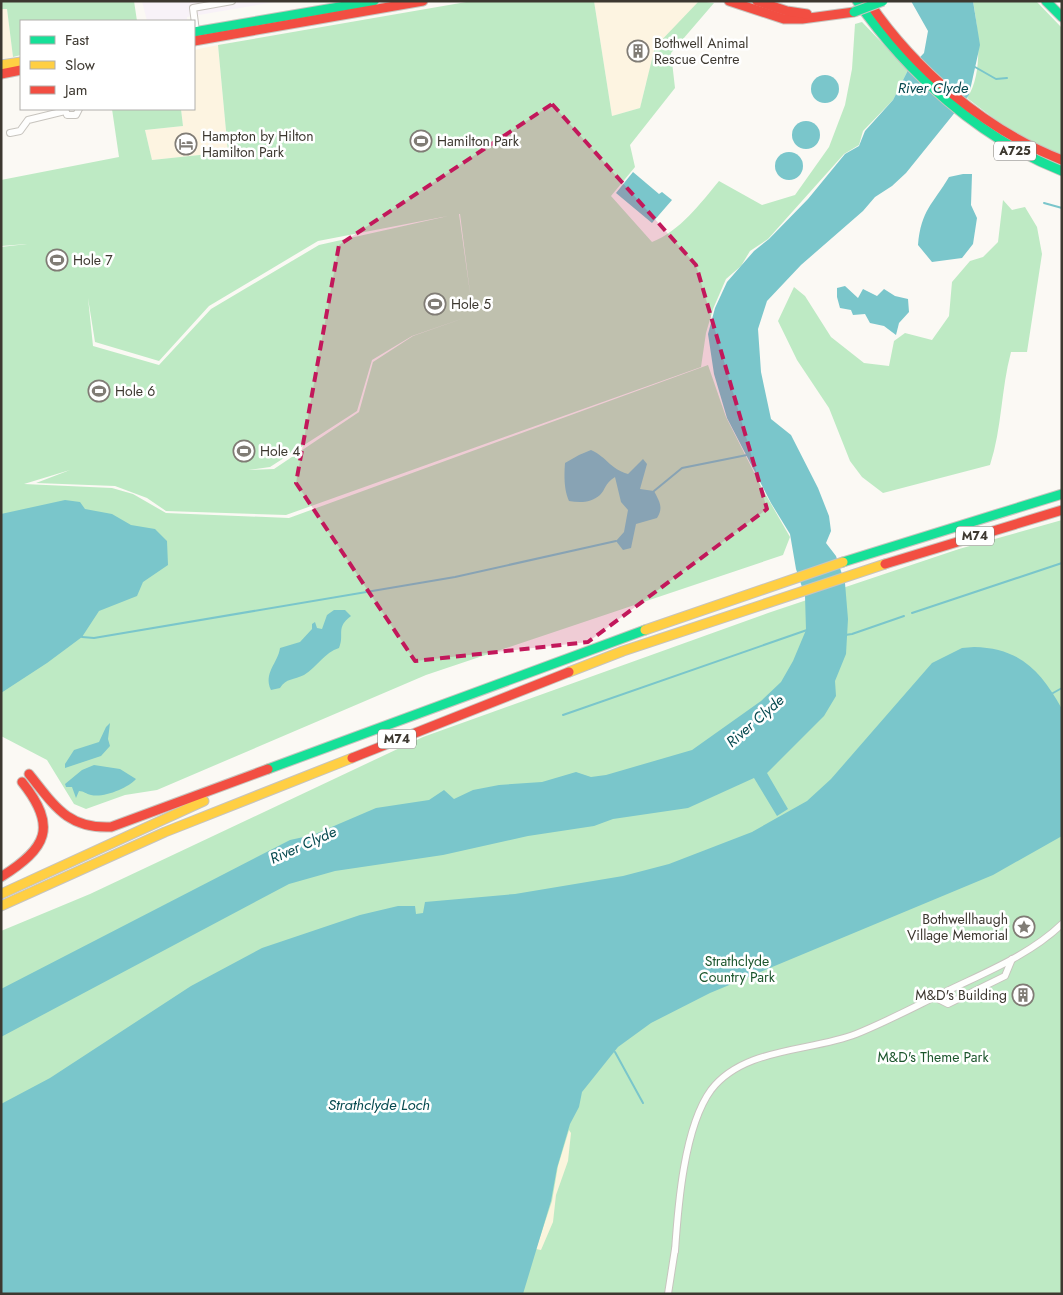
<svg xmlns="http://www.w3.org/2000/svg" width="1063" height="1295" font-family="Jost,sans-serif">
	<style>
		.built { fill: #fdf4e1 }
		.industrial { fill: #f8f2f8 }
		.green { fill: #beeac4; fill-rule: evenodd }
		.sand { fill: #fbf5dd }
		.water { fill: #7ac6cb }
		.lines { fill: none; stroke-linecap: round; stroke-linejoin: round }
		.stream { stroke: #7ac6cb; stroke-width: 2 }
		.street-casing { stroke: #c7c4be; stroke-width: 8 }
		.fast-casing { stroke: #c7c4be; stroke-width: 11 }
		.slow-casing { stroke: #c7c4be; stroke-width: 11 }
		.jam-casing { stroke: #c7c4be; stroke-width: 11 }
		.street { stroke: #fefefd; stroke-width: 6 }
		.fast { stroke: #16e098; stroke-width: 9 }
		.slow { stroke: #ffcf43; stroke-width: 9 }
		.jam { stroke: #f24e42; stroke-width: 9 }
		.fast-bridge-casing { stroke: #c7c4be; stroke-width: 11; stroke-linecap: butt }
		.fast-bridge { stroke: #16e098; stroke-width: 9 }
		.marked { fill: #c2185b; fill-opacity: 0.2; stroke: #c2185b; stroke-width: 4; stroke-dasharray: 10 6; stroke-linejoin: round }
		.labels { text-anchor: middle; stroke-width: 5; stroke-linejoin: round; paint-order: stroke }
		.shield { fill: #fff; stroke: #77746e; stroke-width: 1 }
		.shield-label { font-size: 12px; font-weight: bold; fill: #3d3830 }
		.poi-label { font-size: 14px; fill: #3d3830; stroke: #fff; text-anchor: start }
		.park-label { font-size: 14px; fill: #1c562d; stroke: #fff }
		.water-label { font-size: 15px; font-style: italic; fill: #074a50; stroke: #fff }
	</style>
	<rect width="100%" height="100%" fill="#fbf9f4"/>
	<!-- built -->
	<g class="built">
		<polygon points="594,1 699,1 646,83 640,108 612,116"/>
		<polygon points="1,9 7,9 13,57 1,59"/>
		<polygon points="218,45 228,152 152,160 145,130 183,126 181,109 194,109 194,50"/>
	</g>
	<!-- industrial -->
	<polygon class="industrial" points="142,1 281,1 187,17 187,21 147,21"/>
	<!-- green -->
	<g class="green">
		<polygon points="1,1 134,1 137,21 21,21 21,55 13,57 7,9 1,9"/>
		<path d="M472,1H594L612,116L640,108L655,47L699,1L714,3L671,53L675,88L630,145L635,167L611,196L652,242C680,231 700,204 719,181L762,205L795,195L829,147L845,105L852,69L855,24L862,22L908,70L893,100L863,131L859,145L844,154L768,239L750,251L741,266L726,279L713,309L706,333L701,367L286,515L166,511L147,498L115,486L36,483L70,470L24,484L112,488L133,494L166,513L289,518L708,365L726,417L763,490L790,537L783,555L426,675L157,790L125,795L86,809L74,804L47,760L1,736V247L27,244L1,246V180L119,157L112,109H181L183,126L145,130L152,160L228,152L218,45ZM459,214H460L472,308V307ZM448,216L319,245L211,309L159,365L93,346L88,298L95,342L159,361L209,306L318,241ZM467,317L413,336L373,362L359,412L274,469L248,470L270,467L357,411L372,360L412,336Z"/>
		<path d="M973,1H1036L1062,28V155L1017,136L967,98C984,73 978,29 973,1Z"/>
		<path d="M1003,200L1012,210L1025,207L1037,227L1042,254L1027,352H1011C1001,389 1002,428 990,465L883,493L862,477L850,461L829,408L797,360L778,321L794,287L805,296L831,337L864,363L889,366L894,341L905,333L932,340L949,316L952,282L970,261L983,257L998,242Z"/>
		<polygon points="1062,520 1062,1294 1,1294 1,931 90,894 423,737 768,613 959,549"/>
	</g>
	<!-- sand -->
	<polygon class="sand" points="569,1130 571,1133 568,1161 556,1195 553,1222 541,1250 536,1249 552,1201 558,1166"/>
	<!-- water -->
	<g class="water">
		<polygon points="911,1 973,1 980,45 969,95 906,173 892,186 875,197 863,211 801,265 767,301 758,329 761,372 771,419 791,435 818,488 829,516 831,531 826,543 836,556 845,583 848,619 846,654 835,681 836,696 824,716 767,773 788,809 777,816 754,778 688,808 613,819 594,826 528,836 443,855 335,871 289,884 1,1037 1,989 290,840 313,835 376,808 429,800 444,790 454,799 473,790 499,785 542,782 576,772 591,777 606,775 692,750 761,701 781,682 793,661 806,630 805,596 796,569 790,534 771,503 727,418 714,374 708,334 715,308 727,282 754,251 769,239 808,199 845,154 859,146 865,131 893,100 908,70 924,53 928,31"/>
		<circle cx="825" cy="89" r="14"/>
		<circle cx="806" cy="135" r="14"/>
		<circle cx="789" cy="166" r="14"/>
		<polygon points="633,172 659,194 662,192 672,200 652,223 616,193"/>
		<path d="M963,174H972L971,205L977,218L973,244L962,258L932,262L918,245C921,210 933,204 949,177Z"/>
		<polygon points="845,286 858,298 863,289 877,296 884,289 895,296 908,299 909,312 899,323 896,335 884,326 870,323 865,314 853,315 851,310 840,308 837,297 837,288"/>
		<path d="M591,450C608,458 610,469 628,474L643,459L647,464L640,489L654,491C659,501 664,507 657,518L636,524L631,548L623,550L616,541L624,532L628,510L621,502L615,477C604,484 606,489 600,495C591,503 580,503 569,501C564,490 564,476 565,463L579,455Z"/>
		<polygon points="65,500 80,502 85,509 112,514 131,525 155,529 167,541 168,565 143,582 137,596 99,611 82,637 47,663 1,693 1,514"/>
		<path d="M334,610H345L351,616C335,628 345,634 339,648C325,652 317,667 304,675C294,680 286,678 280,688L271,690C263,673 278,663 280,648L300,642L312,629V624L315,622L317,628L322,629L327,615Z"/>
		<path d="M974,647C1020,648 1041,671 1062,709V836L993,875L710,993L651,1023L618,1047L582,1092L579,1107L570,1124L557,1168L551,1201L523,1294H1V1104L50,1078L191,986L262,948L360,915L398,906H415L416,914L423,913L425,902L515,894L623,876L669,864L752,832L807,801L831,779L932,663L962,648Z"/>
		<polygon points="110,723 108,739 110,746 101,756 65,768 65,764 74,750 99,742 106,727"/>
		<path d="M94,765L120,769L136,779C128,788 104,798 91,795C86,794 84,791 79,791L76,798L72,787H66L65,784L82,770Z"/>
	</g>
	<g class="lines">
		<!-- stream -->
		<g class="stream">
			<polyline points="975,67 996,79 1007,78"/>
			<polyline points="1044,203 1062,208"/>
			<polyline points="654,491 682,468 747,455"/>
			<polyline points="912,613 1062,563"/>
			<polyline points="845,635 852,634 904,616"/>
			<polyline points="82,637 94,638 455,577 616,541"/>
			<polyline points="1053,693 1062,688"/>
			<polyline points="563,715 807,630"/>
			<polyline points="615,1052 643,1103"/>
		</g>
		<!-- street casing -->
		<g class="street-casing">
			<g id="street">
				<polyline points="196,31 193,8 232,1"/>
				<polyline points="65,109 67,115 76,115 79,109"/>
				<polyline points="10,133 20,131 28,120 65,111"/>
				<polyline points="934,997 948,1004 1005,976 1012,959"/>
				<path d="M675,1251C678,1206 684,1127 711,1090C744,1047 810,1052 856,1034C886,1022 916,1006 945,992C984,973 1030,955 1062,924"/>
				<polyline points="668,1294 675,1249"/>
			</g>
		</g>
		<!-- fast casing -->
		<g class="fast-casing">
			<g id="fast">
				<path d="M857,1C908,74 979,138 1062,171"/>
				<polyline points="1046,1 1062,17"/>
				<polyline points="194,32 374,1"/>
				<polyline points="843,562 1062,494"/>
				<polyline points="268,769 645,630"/>
			</g>
		</g>
		<!-- slow casing -->
		<g class="slow-casing">
			<g id="slow">
				<polyline points="1,65 21,62"/>
				<polyline points="645,630 843,562"/>
				<polyline points="569,672 623,651 885,564"/>
				<polyline points="1,894 204,801"/>
				<polyline points="1,906 165,832 352,758"/>
			</g>
		</g>
		<!-- jam casing -->
		<g class="jam-casing">
			<g id="jam">
				<polyline points="729,1 784,19 802,19 854,12"/>
				<polyline points="757,1 787,11 807,14"/>
				<path d="M868,1C914,69 985,130 1062,160"/>
				<polyline points="194,41 423,1"/>
				<polyline points="1,74 21,70"/>
				<polyline points="885,564 1062,510"/>
				<polyline points="352,758 569,672"/>
				<path d="M29,774C54,805 67,829 111,827L268,769"/>
				<path d="M1,877C47,848 58,827 22,782"/>
			</g>
		</g>
		<!-- street -->
		<use href="#street" class="street"/>
		<!-- fast -->
		<use href="#fast" class="fast"/>
		<!-- slow -->
		<use href="#slow" class="slow"/>
		<!-- jam -->
		<use href="#jam" class="jam"/>
		<!-- fast-bridge casing -->
		<g class="fast-bridge-casing">
			<polyline id="fast-bridge" points="854,12 883,1"/>
		</g>
		<!-- fast-bridge -->
		<use href="#fast-bridge" class="fast-bridge"/>
	</g>
	<!-- marked area -->
	<path class="marked" d="M552,104L696,265L767,509L588,642L415,661L296,483L339,245Z"/>
	<!-- icons -->
	<defs>
		<g id="building-ring" transform="scale(1.125)"><circle r="9.5" fill="#fff" stroke="#807c75" stroke-width="1.5"/><path d="M-4-6H4V6H1V3H-1V6H-4ZM-2.5-4.3h1.7v1.8h-1.7ZM.8-4.3h1.7v1.8H.8ZM-2.5-1h1.7V.8h-1.7ZM.8-1h1.7V.8H.8Z" fill="#807c75"/></g>
		<g id="stadium-ring" transform="scale(1.125)"><circle r="9.5" fill="#fff" stroke="#807c75" stroke-width="1.5"/><path d="M0-5a6.5 5 0 1 0 0 10a6.5 5 0 1 0 0-10ZM-3.5-1.8h7v3.6h-7Z" fill="#807c75"/></g>
		<g id="hotel-ring" transform="scale(1.125)"><circle r="9.5" fill="#fff" stroke="#807c75" stroke-width="1.5"/><path d="M-6-4.5h1.5V1H6V5H4.5V3h-9V5H-6ZM-4 0a1.8 1.8 0 1 1 3.6 0ZM.5 0V-2.5h3Q6-2.5 6 0Z" fill="#807c75"/></g>
		<g id="sight-ring" transform="scale(1.125)"><circle r="9.5" fill="#fff" stroke="#807c75" stroke-width="1.5"/><path d="M0-6L1.8-2.2L6-1.7L2.9 1.2L3.7 5.4L0 3.3L-3.7 5.4L-2.9 1.2L-6-1.7L-1.8-2.2Z" fill="#807c75"/></g>
	</defs>
	<g fill-rule="evenodd">
		<use href="#building-ring" x="638" y="51"/>
		<use href="#stadium-ring" x="421" y="141"/>
		<use href="#hotel-ring" x="186" y="144"/>
		<use href="#stadium-ring" x="57" y="260"/>
		<use href="#stadium-ring" x="435" y="304"/>
		<use href="#stadium-ring" x="99" y="391"/>
		<use href="#stadium-ring" x="244" y="451"/>
		<use href="#sight-ring" x="1024" y="927"/>
		<use href="#building-ring" x="1023" y="995"/>
	</g>
	<g class="labels">
		<!-- shield labels -->
		<g class="shield">
			<rect x="994" y="141.5" width="42" height="19" rx="4"/>
			<rect x="956" y="526.5" width="38" height="19" rx="4"/>
			<rect x="378" y="729.5" width="38" height="19" rx="4"/>
		</g>
		<g class="shield-label">
			<text x="1015" y="155">A725</text>
			<text x="975" y="540">M74</text>
			<text x="397" y="743">M74</text>
		</g>
		<!-- poi labels -->
		<g class="poi-label">
			<text x="654" y="48">Bothwell Animal<tspan x="654" dy="16">Rescue Centre</tspan></text>
			<text x="202" y="141">Hampton by Hilton<tspan x="202" dy="16">Hamilton Park</tspan></text>
			<text x="437" y="146">Hamilton Park</text>
			<text x="73" y="265">Hole 7</text>
			<text x="451" y="309">Hole 5</text>
			<text x="115" y="396">Hole 6</text>
			<text x="260" y="456">Hole 4</text>
			<text x="1008" y="924" text-anchor="end">Bothwellhaugh<tspan x="1008" dy="16">Village Memorial</tspan></text>
			<text x="1007" y="1000" text-anchor="end">M&amp;D's Building</text>
		</g>
		<!-- park labels -->
		<g class="park-label">
			<text x="737" y="966">Strathclyde<tspan x="737" dy="16">Country Park</tspan></text>
			<text x="933" y="1062">M&amp;D's Theme Park</text>
		</g>
		<!-- water labels -->
		<g class="water-label">
			<text x="933" y="93">River Clyde</text>
			<text transform="translate(755 721) rotate(-41)" y="5">River Clyde</text>
			<text transform="translate(303 845) rotate(-24)" y="5">River Clyde</text>
			<text x="379" y="1110">Strathclyde Loch</text>
		</g>
	</g>
	<!-- border -->
	<rect width="1063" height="1295" fill="none" stroke="#3d3830" stroke-width="5"/>
	<!-- legend -->
	<rect x="20" y="20" width="175" height="90" fill="#ffffff" stroke="#b1afac"/>
	<rect x="30" y="36" width="25" height="8" fill="#16e098" stroke="#b1afac"/>
	<text x="65" y="45" font-size="15" fill="#3d3830">Fast</text>
	<rect x="30" y="61" width="25" height="8" fill="#ffcf43" stroke="#b1afac"/>
	<text x="65" y="70" font-size="15" fill="#3d3830">Slow</text>
	<rect x="30" y="86" width="25" height="8" fill="#f24e42" stroke="#b1afac"/>
	<text x="65" y="95" font-size="15" fill="#3d3830">Jam</text>
</svg>
